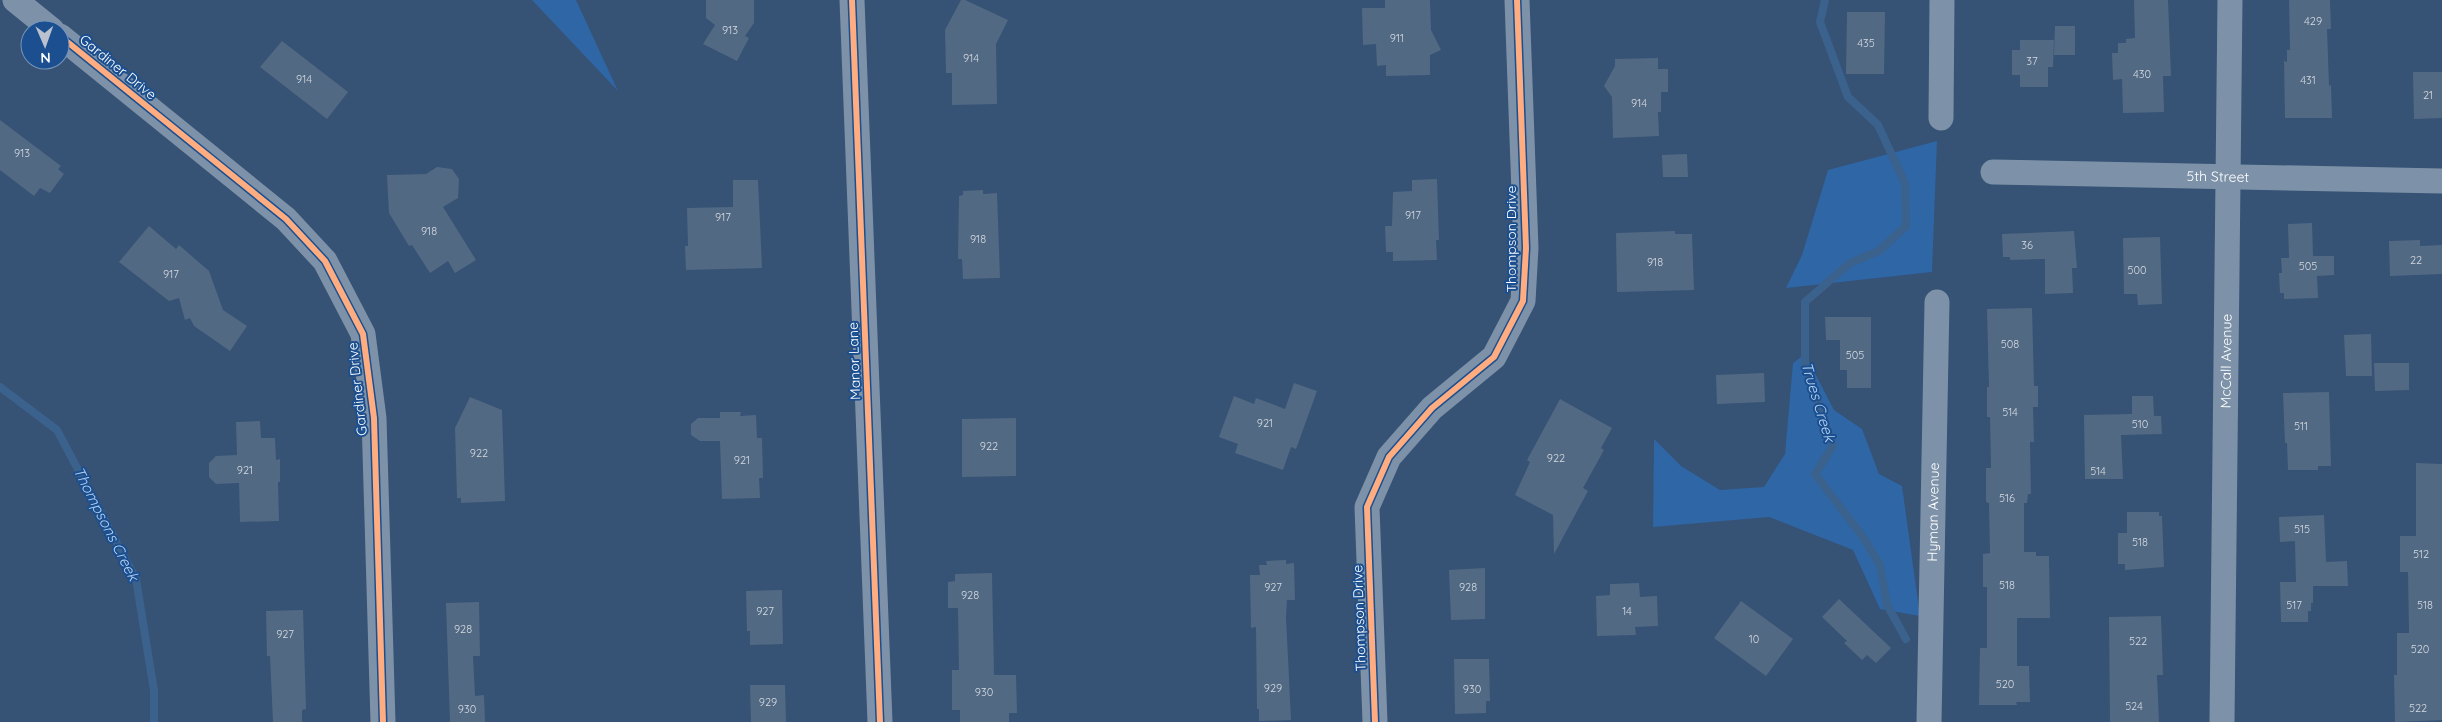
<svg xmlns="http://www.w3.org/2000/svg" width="2442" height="722" font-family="Quicksand,sans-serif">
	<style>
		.green { fill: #2f66a5 }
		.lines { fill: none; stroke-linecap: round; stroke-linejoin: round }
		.stream { stroke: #3b618d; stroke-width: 8 }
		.building { fill: #526984 }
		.minor { stroke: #7d92a8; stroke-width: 25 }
		.cycleway-casing { stroke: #1b4f8f; stroke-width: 9 }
		.cycleway { stroke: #ffac80; stroke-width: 6 }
		.labels { text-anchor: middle; stroke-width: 4; stroke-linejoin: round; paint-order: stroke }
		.number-label { font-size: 11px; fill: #d4dae0 }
		.street-label { font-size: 14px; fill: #fff; stroke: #1b4f8f }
		.water-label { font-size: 15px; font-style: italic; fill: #b5d3f5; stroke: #1b4f8f }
	</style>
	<rect width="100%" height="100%" fill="#365274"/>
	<!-- green -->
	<g class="green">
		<polygon points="532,0 576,0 618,91"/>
		<polygon points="1937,141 1932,272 1786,288 1802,255 1828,170"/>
		<polygon points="1805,354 1834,410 1862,429 1879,474 1902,486 1920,616 1880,609 1853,550 1769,517 1653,527 1654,439 1681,466 1720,490 1764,487 1785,454 1793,363"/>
	</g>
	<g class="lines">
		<!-- stream -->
		<g class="stream">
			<polyline points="1825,0 1820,22 1848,97 1878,125 1905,183 1906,226 1879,251 1850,263 1805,302 1805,365 1833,446 1815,474 1863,537 1880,565 1887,605 1906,639"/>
			<polyline points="0,387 57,430 136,579 154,691 154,722"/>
		</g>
	</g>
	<!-- building -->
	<g class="building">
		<polygon points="706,0 754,0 754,23 745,36 749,38 737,61 703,44 715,25 706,18"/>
		<polygon points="961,0 965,0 1008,20 996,44 997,104 952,105 952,73 946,73 945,30"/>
		<polygon points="1385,0 1430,0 1431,30 1441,50 1430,55 1430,75 1386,76 1386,65 1377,66 1376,44 1363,45 1362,8 1385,8"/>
		<polygon points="2134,0 2168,0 2171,76 2163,76 2164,112 2123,113 2122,79 2113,80 2112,53 2118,53 2118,43 2126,43 2126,39 2135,38"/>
		<polygon points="2289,0 2330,0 2331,29 2327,29 2329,86 2331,85 2332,118 2285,118 2284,61 2287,62 2287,50 2290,50"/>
		<polygon points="1847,12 1885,12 1884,74 1846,74"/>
		<polygon points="2055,26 2075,26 2075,55 2054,55"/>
		<polygon points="2020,40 2054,40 2053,67 2048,67 2048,87 2020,87 2020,75 2012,75 2012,50 2020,50"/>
		<polygon points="282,41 348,92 327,119 260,67"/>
		<polygon points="1658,58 1658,69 1668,69 1668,92 1661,92 1661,112 1658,112 1659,136 1613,138 1612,97 1604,86 1615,66 1615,59"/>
		<polygon points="2413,72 2442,72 2442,118 2414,119"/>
		<polygon points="0,120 61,166 58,169 64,174 50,193 40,188 34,196 0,170"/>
		<polygon points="1687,154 1688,177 1663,177 1662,155"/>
		<polygon points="437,167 452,169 459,179 458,198 443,207 476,260 455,273 448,261 430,273 412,245 409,246 389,213 387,175 426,174"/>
		<polygon points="1437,179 1439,240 1436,240 1437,260 1393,261 1393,252 1386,252 1385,226 1392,226 1393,192 1412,191 1412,180"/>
		<polygon points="733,180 758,180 762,268 686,270 685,246 688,246 687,208 733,207"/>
		<polygon points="983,190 983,194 997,193 1000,278 963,279 962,259 958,259 959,196 963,195 963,191"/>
		<polygon points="2312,223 2313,256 2334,256 2334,275 2317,276 2318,298 2284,299 2284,293 2280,293 2279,273 2282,273 2281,258 2289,258 2288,224"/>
		<polygon points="149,226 176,249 179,245 209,271 223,310 247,326 230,351 194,326 190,318 185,320 179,298 169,301 119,262"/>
		<polygon points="1675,231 1675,234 1692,234 1694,290 1617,292 1616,233"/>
		<polygon points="2074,231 2077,268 2072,268 2073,293 2045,294 2045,259 2010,260 2010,257 2003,257 2002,234"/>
		<polygon points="2160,237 2162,304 2138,305 2137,294 2124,294 2123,238"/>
		<polygon points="2420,240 2420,246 2442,245 2442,274 2390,276 2389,241"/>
		<polygon points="2032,308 2034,386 2038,386 2038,407 2033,407 2034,442 2030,442 2031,494 2028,494 2027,503 2024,503 2024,552 2036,552 2036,556 2049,556 2050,618 2017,618 2017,666 2029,666 2030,702 2016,702 2017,705 1979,705 1980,648 1987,648 1987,587 1983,587 1983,554 1990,553 1989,503 1986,502 1986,468 1991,468 1990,417 1987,417 1987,387 1989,387 1987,309"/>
		<polygon points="1825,317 1871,317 1871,388 1847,388 1847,370 1840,370 1840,340 1826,340"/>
		<polygon points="2371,334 2372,376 2346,376 2344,335"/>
		<polygon points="2374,363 2409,363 2409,390 2375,391"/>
		<polygon points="1764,373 1765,402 1717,404 1716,375"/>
		<polygon points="1294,383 1317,391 1296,449 1291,447 1283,470 1235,453 1238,444 1219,437 1234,396 1254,404 1256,398 1285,409"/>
		<polygon points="2329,392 2331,466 2318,466 2318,470 2288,470 2287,443 2285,443 2283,393"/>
		<polygon points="2132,396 2153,396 2154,416 2161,416 2162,434 2121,435 2123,479 2085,479 2084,415 2132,414"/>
		<polygon points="470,397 502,410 505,501 461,503 461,498 457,498 455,428"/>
		<polygon points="1560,399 1612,428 1601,448 1604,450 1583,488 1588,491 1554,554 1553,515 1515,495 1530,462 1527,460"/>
		<polygon points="720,412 741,412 740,416 756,415 757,438 762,438 763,478 759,478 760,498 722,499 720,441 700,441 691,435 691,424 698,418 720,418"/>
		<polygon points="1016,418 1016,476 962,477 962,419"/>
		<polygon points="260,421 261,438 275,438 276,460 280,459 280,482 278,482 279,521 240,522 239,483 216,484 209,477 209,463 216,456 237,455 236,422"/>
		<polygon points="2416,463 2442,464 2442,720 2395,722 2394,675 2397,675 2397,633 2409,633 2408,572 2400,572 2400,536 2416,536"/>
		<polygon points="2127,512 2159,512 2159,516 2162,516 2164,567 2125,570 2125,564 2118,564 2118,533 2127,533"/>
		<polygon points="2324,515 2326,562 2347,561 2348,586 2313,586 2313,603 2311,603 2311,611 2308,611 2308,622 2281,622 2280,582 2296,582 2295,541 2280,542 2279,517"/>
		<polygon points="1286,560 1286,564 1294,563 1295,600 1287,600 1286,617 1291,720 1259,721 1259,709 1257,709 1256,627 1251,628 1250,575 1260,575 1259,565 1267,565 1266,561"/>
		<polygon points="1485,568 1485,619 1451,620 1449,570"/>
		<polygon points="992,573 994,675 1016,675 1017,713 1009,713 1009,722 960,722 960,710 952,710 952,670 959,670 958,608 948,608 948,582 955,581 955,574"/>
		<polygon points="1639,583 1640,597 1657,596 1658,626 1635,627 1636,635 1597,636 1596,596 1610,595 1610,584"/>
		<polygon points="782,590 783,644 750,645 750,631 747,631 746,591"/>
		<polygon points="1839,599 1891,648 1876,663 1867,655 1862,660 1844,643 1847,641 1822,617"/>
		<polygon points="1741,601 1793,639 1766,676 1714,638"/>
		<polygon points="479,602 480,656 473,656 475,696 484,695 485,722 450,722 446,603"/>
		<polygon points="303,610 306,709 302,710 302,722 273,722 270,656 267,656 266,611"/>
		<polygon points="2161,616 2163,675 2157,675 2159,722 2110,722 2109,617"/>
		<polygon points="1454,659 1489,659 1490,701 1486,701 1486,713 1455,714"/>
		<polygon points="750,685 785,685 786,722 751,722"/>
	</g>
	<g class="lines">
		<!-- minor -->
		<g class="minor">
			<polyline points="15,0 52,30"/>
			<polyline points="852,0 880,722"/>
			<polyline points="60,36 286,219 325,261 363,334 374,418 383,722"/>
			<polyline points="1941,118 1942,0"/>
			<path id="s1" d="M1993,172L2442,181"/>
			<polyline points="1375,722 1367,507 1389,457 1432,408 1494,357 1523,301 1526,248 1517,0"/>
			<path id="s2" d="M1929,722L1937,302"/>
			<path id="s3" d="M2222,722L2230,0"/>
		</g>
		<!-- cycleway casing -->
		<g class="cycleway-casing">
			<g id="cycleway">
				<polyline points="852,0 880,722"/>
				<polyline points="60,36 286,219 325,261 363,334 374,418 383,722"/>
				<polyline points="1375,722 1367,507 1389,457 1432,408 1494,357 1523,301 1526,248 1517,0"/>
			</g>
		</g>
		<!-- cycleway -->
		<use href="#cycleway" class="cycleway"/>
	</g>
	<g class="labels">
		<!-- number labels -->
		<g class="number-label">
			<text x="2313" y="25">429</text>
			<text x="730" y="34">913</text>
			<text x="1397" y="42">911</text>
			<text x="1866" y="47">435</text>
			<text x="971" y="62">914</text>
			<text x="2032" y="65">37</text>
			<text x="2142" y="78">430</text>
			<text x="304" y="83">914</text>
			<text x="2308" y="84">431</text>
			<text x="2428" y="99">21</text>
			<text x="1639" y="107">914</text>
			<text x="22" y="157">913</text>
			<text x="1413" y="219">917</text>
			<text x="723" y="221">917</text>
			<text x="429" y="235">918</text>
			<text x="978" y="243">918</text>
			<text x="2027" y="249">36</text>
			<text x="2416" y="264">22</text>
			<text x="1655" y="266">918</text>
			<text x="2308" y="270">505</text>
			<text x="2137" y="274">500</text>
			<text x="171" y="278">917</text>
			<text x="2010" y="348">508</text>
			<text x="1855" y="359">505</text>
			<text x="2010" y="416">514</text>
			<text x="1265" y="427">921</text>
			<text x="2140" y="428">510</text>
			<text x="2301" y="430">511</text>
			<text x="989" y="450">922</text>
			<text x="479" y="457">922</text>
			<text x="1556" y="462">922</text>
			<text x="742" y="464">921</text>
			<text x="245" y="474">921</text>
			<text x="2098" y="475">514</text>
			<text x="2007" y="502">516</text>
			<text x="2302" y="533">515</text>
			<text x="2140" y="546">518</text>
			<text x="2421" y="558">512</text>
			<text x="2007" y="589">518</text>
			<text x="1273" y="591">927</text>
			<text x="1468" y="591">928</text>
			<text x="970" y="599">928</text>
			<text x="2294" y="609">517</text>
			<text x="2425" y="609">518</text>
			<text x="765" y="615">927</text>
			<text x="1627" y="615">14</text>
			<text x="463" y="633">928</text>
			<text x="285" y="638">927</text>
			<text x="1754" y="643">10</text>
			<text x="2138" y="645">522</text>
			<text x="2420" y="653">520</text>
			<text x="2005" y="688">520</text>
			<text x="1273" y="692">929</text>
			<text x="1472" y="693">930</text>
			<text x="984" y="696">930</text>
			<text x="768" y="706">929</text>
			<text x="2134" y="710">524</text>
			<text x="2418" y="712">522</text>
			<text x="467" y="713">930</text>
		</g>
		<!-- street labels -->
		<g class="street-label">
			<text transform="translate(118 67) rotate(39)" y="5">Gardiner Drive</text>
			<text dy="5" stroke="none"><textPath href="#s1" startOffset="225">5th Street</textPath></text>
			<text transform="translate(1511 239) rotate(-90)" y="5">Thompson Drive</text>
			<text transform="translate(854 361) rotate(-92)" y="5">Manor Lane</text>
			<text dy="5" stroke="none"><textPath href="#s3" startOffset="361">McCall Avenue</textPath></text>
			<text transform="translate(357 389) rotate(-96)" y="5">Gardiner Drive</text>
			<text dy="5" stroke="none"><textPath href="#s2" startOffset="210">Hyman Avenue</textPath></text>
			<text transform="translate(1359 618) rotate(-92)" y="5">Thompson Drive</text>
		</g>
		<!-- water labels -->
		<g class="water-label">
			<text transform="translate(1818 402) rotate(73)" y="5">Trues Creek</text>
			<text transform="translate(106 524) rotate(63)" y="5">Thompsons Creek</text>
		</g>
	</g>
	<!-- north arrow -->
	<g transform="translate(45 45) rotate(178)"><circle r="24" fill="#1b4f8f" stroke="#7695bc"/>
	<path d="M0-4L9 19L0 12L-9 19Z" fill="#b9c2ce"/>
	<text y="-8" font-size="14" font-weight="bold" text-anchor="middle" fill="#ffffff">N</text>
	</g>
</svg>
